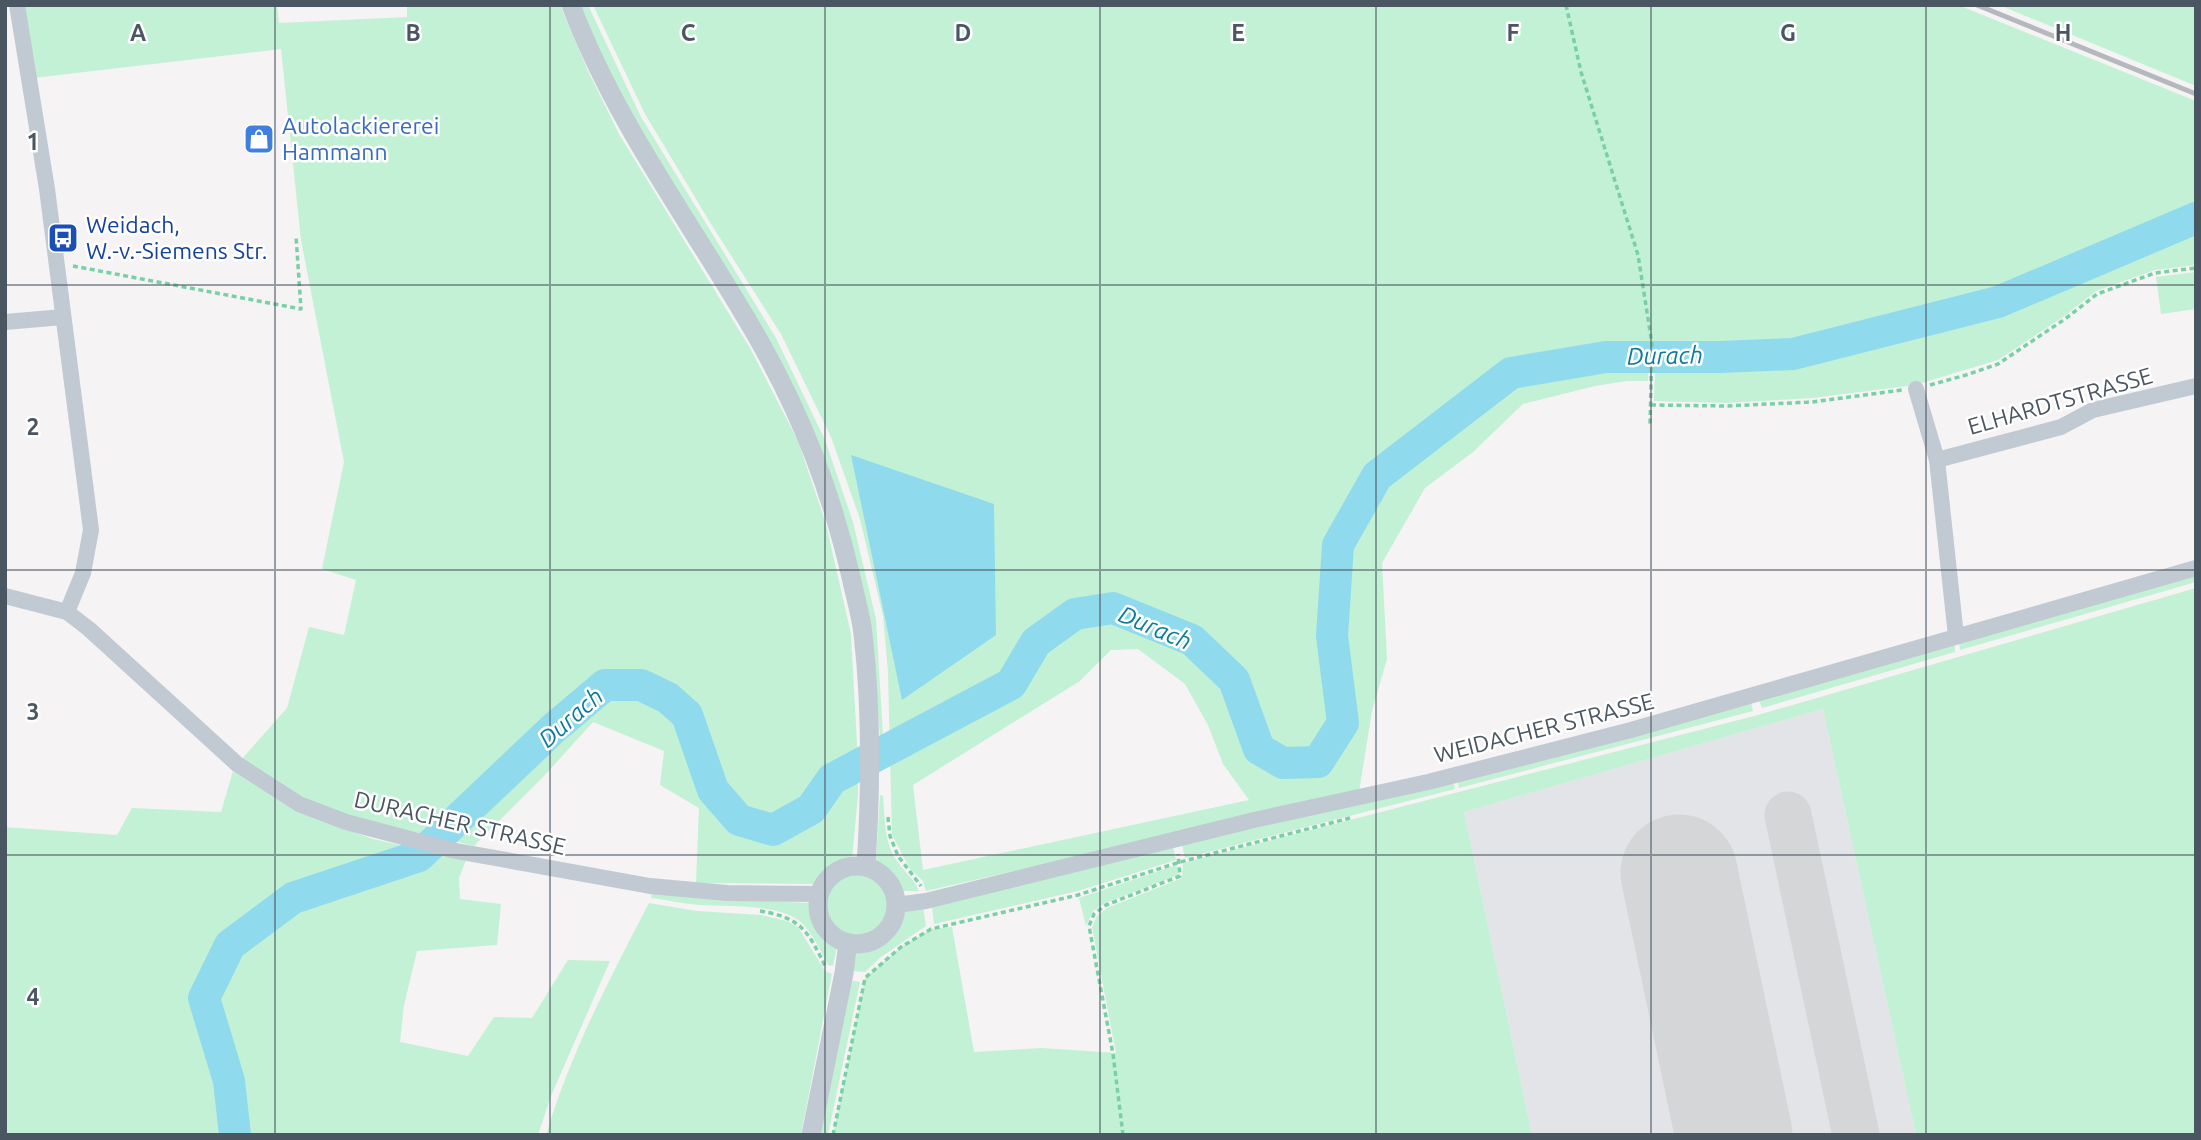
<svg xmlns="http://www.w3.org/2000/svg" width="2201" height="1140" font-family="Ubuntu,sans-serif">
	<style>
		.airport { fill: #e2e4e7 }
		.green { fill: #c3f1d5; fill-rule: evenodd }
		.water { fill: #90daee }
		.lines { fill: none; stroke-linecap: round; stroke-linejoin: round }
		.river { stroke: #90daee; stroke-width: 32 }
		.taxiway { stroke: #d5d6d8; stroke-width: 47 }
		.runway { stroke: #d5d6d8; stroke-width: 117 }
		.path { stroke: #7ad0a6; stroke-width: 3.5; stroke-dasharray: 5 3.5; stroke-linecap: butt }
		.minor { stroke: #c1cad2; stroke-width: 16 }
		.tertiary { stroke: #c1cad2; stroke-width: 19 }
		.rail { stroke: #b5b8bd; stroke-width: 5 }
		.grid { fill: none; stroke: #4a5661; stroke-width: 2; stroke-opacity: 0.55 }
		.labels { text-anchor: middle; stroke-width: 5; stroke-linejoin: round; paint-order: stroke }
		.shop-label { font-size: 23px; fill: #366cbe; stroke: #fff; text-anchor: start }
		.transit-label { font-size: 23px; fill: #164399; stroke: #fff; text-anchor: start }
		.street-label { font-size: 23px; fill: #4a5661; stroke: #fff }
		.water-label { font-size: 24px; font-style: italic; fill: #0c7c9b; stroke: #fff }
		.grid-label { font-size: 23px; text-anchor: middle; font-weight: bold; fill: #4a5661; stroke: #fff; stroke-width: 5; stroke-linejoin: round; paint-order: stroke }
	</style>
	<rect width="100%" height="100%" fill="#f5f3f3"/>
	<!-- airport -->
	<polygon class="airport" points="1823,709 1916,1135 1532,1135 1464,812"/>
	<!-- green -->
	<g class="green">
		<path d="M23,5H277L279,23L407,17V5H560L588,71L619,134L750,348L798,441L826,524L851,634L858,762V795L852,859C834,861 824,870 813,884L696,883L699,808L660,785L664,751L593,722L544,776L474,846L349,816L302,797L241,760L287,708L309,627L344,635L356,580L322,569L344,462L301,240L281,49L33,78Z"/>
		<polygon points="580,5 588,5 641,117 776,338 825,440 853,522 876,619 883,736 880,736 871,631 844,516 634,122 605,64"/>
		<path d="M593,5H1958L2196,101V265L2155,270L2096,291L2063,317L1998,360L1915,385L1813,398L1726,403L1654,401L1656,343L1649,342L1648,381H1627L1595,386L1523,404L1473,452L1425,488L1382,563L1387,659L1372,711L1359,792L926,891L923,881L910,869L892,835L888,672L883,616L860,519L831,437L781,334L711,224L645,114ZM1138,649L1185,684L1208,725L1223,764L1249,800L923,870L913,785L1080,681L1111,650Z"/>
		<polygon points="1999,5 2196,5 2196,86"/>
		<polygon points="2196,272 2196,309 2161,314 2156,277"/>
		<polygon points="2196,574 2196,582 1960,650 1959,642"/>
		<polygon points="2196,588 2196,1135 1916,1135 1823,709 1464,812 1532,1135 833,1135 865,978 901,947 931,929 952,927 974,1052 1042,1048 1116,1053 1092,927 1097,916 1107,908 1182,878 1183,863 1758,715"/>
		<polygon points="1955,643 1955,652 1762,708 1759,700"/>
		<polygon points="1751,702 1753,711 1459,788 1457,780"/>
		<polygon points="233,771 294,810 373,839 466,860 459,878 460,899 501,904 497,945 417,951 404,1005 400,1042 468,1056 494,1017 532,1018 568,960 610,961 551,1096 538,1135 5,1135 5,827 117,835 132,808 221,812"/>
		<polygon points="1453,781 1455,789 1185,858 1182,845"/>
		<path d="M880,795L883,796C885,817 884,840 895,858C902,870 914,878 919,891H902C897,875 890,868 876,861Z"/>
		<polygon points="1173,847 1176,860 1078,891 934,924 932,907"/>
		<polygon points="1177,865 1178,875 1105,903 1093,911 1086,926 1079,898"/>
		<circle cx="857" cy="905" r="31"/>
		<path d="M652,892L695,898L810,903C811,923 820,936 837,946L833,966L828,965C821,952 813,934 802,923C780,903 728,907 700,905C684,904 667,900 651,898Z"/>
		<path d="M649,903L697,911L761,915L787,921L798,927L825,971L832,974L801,1135H546C570,1054 610,978 649,903Z"/>
		<path d="M923,907L926,926L881,957L865,972L853,971L857,951C885,948 895,938 903,911Z"/>
		<polygon points="849,980 860,982 828,1135 818,1135"/>
	</g>
	<!-- water -->
	<polygon class="water" points="851,455 994,504 996,635 902,700"/>
	<g class="lines">
		<!-- river -->
		<polyline class="river" points="235,1135 229,1081 204,998 230,945 293,898 419,856 554,728 605,685 641,685 668,698 687,715 713,790 739,820 773,830 811,809 832,779 1011,684 1036,642 1075,614 1113,608 1192,640 1234,680 1259,749 1283,763 1318,762 1343,723 1332,636 1338,545 1377,476 1511,373 1606,357 1721,357 1793,354 1998,302 2196,218"/>
		<!-- taxiway -->
		<polyline class="taxiway" points="1788,815 1856,1135"/>
		<!-- runway -->
		<polyline class="runway" points="1679,873 1734,1135"/>
		<!-- path -->
		<g class="path">
			<polyline points="1566,5 1581,72 1638,255 1652,344 1650,424"/>
			<polyline points="73,266 301,309 296,236"/>
			<polyline points="1930,385 1966,375 1998,364 2065,319 2097,294 2155,273 2196,268"/>
			<polyline points="1651,405 1726,406 1812,402 1902,390"/>
			<polyline points="888,817 890,836 898,856 921,886"/>
			<path d="M760,911C802,918 808,931 826,968"/>
			<polyline points="833,1135 865,978 901,947 931,929 1078,895 1180,862 1350,818"/>
			<polyline points="1123,1135 1113,1054 1089,926 1094,914 1106,905 1180,876 1178,854"/>
		</g>
		<!-- minor -->
		<g class="minor">
			<polyline points="17,5 47,189 91,530 83,573 67,612"/>
			<polyline points="5,322 63,317"/>
			<polyline points="1916,389 1937,460 1956,636"/>
			<polyline points="1937,460 2061,427 2093,410 2196,386"/>
			<polyline points="5,596 67,612 89,629 237,764 299,804 346,822 456,851 650,886 727,893 818,894"/>
			<polyline points="896,905 926,901 1254,820 1428,782 1631,730 2196,568"/>
		</g>
		<!-- tertiary -->
		<g class="tertiary">
			<path d="M571,5C617,127 696,229 760,342C803,419 831,491 851,577C855,596 861,615 863,634C872,712 871,789 866,866"/>
			<circle cx="857" cy="905" r="39"/>
			<polyline points="811,1135 844,973 848,943"/>
		</g>
		<!-- rail -->
		<polyline class="rail" points="1977,5 2196,94"/>
	</g>
	<!-- grid -->
	<path class="grid" d="M275,5V1135M550,5V1135M825,5V1135M1100,5V1135M1376,5V1135M1651,5V1135M1926,5V1135M5,285H2196M5,570H2196M5,855H2196"/>
	<!-- icons -->
	<defs>
		<g id="shop-square" transform="scale(1.575)"><rect x="-9" y="-9" width="18" height="18" rx="4" fill="#3f7fe0" stroke="#fff"/><path d="M-5-2.5h2.3a2.7 3.5 0 0 1 5.4 0H5L5.5 6h-11ZM-1.5-2.5h3a1.5 2.3 0 0 0-3 0Z" fill="#fff"/></g>
		<g id="bus-square" transform="scale(1.575)"><rect x="-9" y="-9" width="18" height="18" rx="4" fill="#1a4fb4" stroke="#fff"/><path d="M-5-6H5V4H4V6H2V4H-2V6H-4V4H-5ZM-3.5-4V0h7V-4ZM-3.5 1.2v1.5H-2V1.2ZM2 1.2v1.5H3.5V1.2Z" fill="#fff"/></g>
	</defs>
	<g fill-rule="evenodd">
		<use href="#shop-square" x="259" y="139"/>
		<use href="#bus-square" x="63" y="238"/>
	</g>
	<g class="labels">
		<!-- shop labels -->
		<g class="shop-label">
			<text x="282" y="134">Autolackiererei<tspan x="282" dy="26">Hammann</tspan></text>
		</g>
		<!-- transit labels -->
		<g class="transit-label">
			<text x="86" y="233">Weidach,<tspan x="86" dy="26">W.-v.-Siemens Str.</tspan></text>
		</g>
		<!-- street labels -->
		<g class="street-label">
			<text transform="translate(2060 401) rotate(-16)" y="8">ELHARDTSTRASSE</text>
			<text transform="translate(1544 728) rotate(-14)" y="8">WEIDACHER STRASSE</text>
			<text transform="translate(460 823) rotate(13)" y="8">DURACHER STRASSE</text>
		</g>
		<!-- water labels -->
		<g class="water-label">
			<text transform="translate(1665 356) rotate(-1)" y="8">Durach</text>
			<text transform="translate(1155 628) rotate(23)" y="8">Durach</text>
			<text transform="translate(571 718) rotate(-41)" y="8">Durach</text>
		</g>
	</g>
	<g class="grid-label">
		<text x="138" y="41">A</text>
		<text x="413" y="41">B</text>
		<text x="688" y="41">C</text>
		<text x="963" y="41">D</text>
		<text x="1238" y="41">E</text>
		<text x="1513" y="41">F</text>
		<text x="1788" y="41">G</text>
		<text x="2063" y="41">H</text>
		<text x="33" y="150">1</text>
		<text x="33" y="435">2</text>
		<text x="33" y="720">3</text>
		<text x="33" y="1005">4</text>
	</g>
	<!-- border -->
	<rect width="2201" height="1140" fill="none" stroke="#4a5661" stroke-width="14"/>
</svg>
